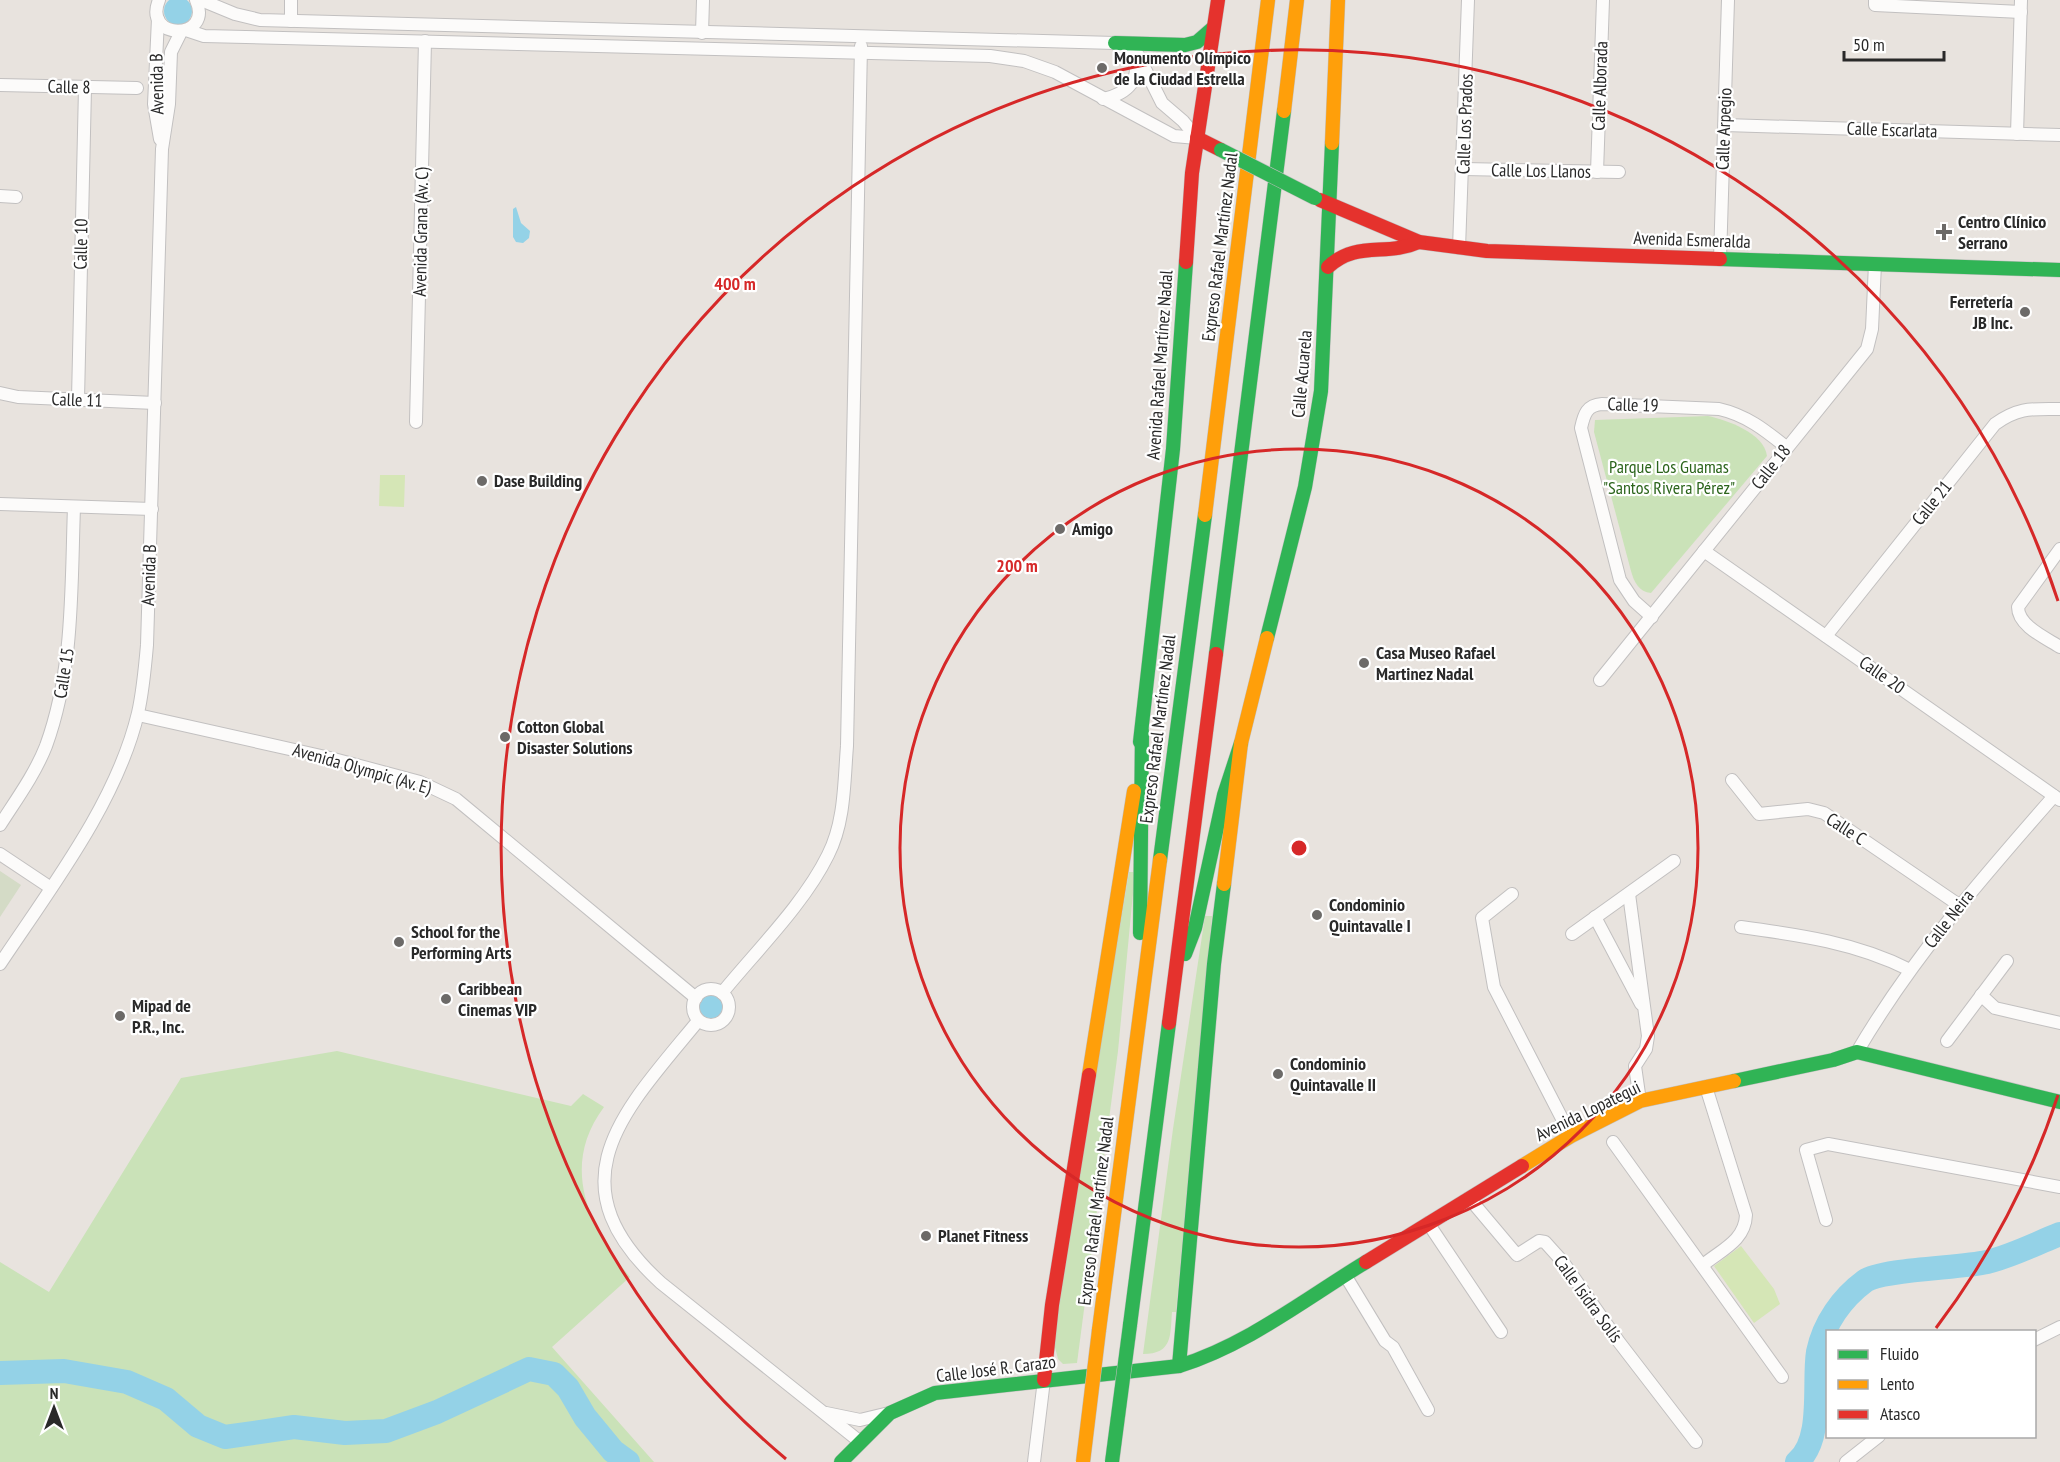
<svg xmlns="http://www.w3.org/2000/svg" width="2060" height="1462" font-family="'PT Sans Narrow',sans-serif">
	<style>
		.green { fill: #cae2b8 }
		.cemetery { fill: #d4dbc6 }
		.pitch { fill: #d5e6b6 }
		.water { fill: #94d2e7 }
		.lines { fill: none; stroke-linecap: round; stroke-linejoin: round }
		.river { stroke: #94d2e7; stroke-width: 24 }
		.street-casing { stroke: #c2c0c0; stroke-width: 14 }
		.fast-casing { stroke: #c2c0c0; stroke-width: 15 }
		.slow-casing { stroke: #c2c0c0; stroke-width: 15 }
		.jam-casing { stroke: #c2c0c0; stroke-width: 15 }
		.street { stroke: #fcfbfa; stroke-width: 12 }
		.fast { stroke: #30b455; stroke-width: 14 }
		.slow { stroke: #ff9f0a; stroke-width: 14 }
		.jam { stroke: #e5322d; stroke-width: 14 }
		.fast-bridge-casing { stroke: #c2c0c0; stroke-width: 15; stroke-linecap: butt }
		.slow-bridge-casing { stroke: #c2c0c0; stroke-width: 15; stroke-linecap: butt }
		.fast-bridge { stroke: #30b455; stroke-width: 14 }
		.slow-bridge { stroke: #ff9f0a; stroke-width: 14 }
		.ring { fill: none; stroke: #d62828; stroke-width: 3 }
		.poi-dot { fill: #6c6a68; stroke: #fff; stroke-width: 2 }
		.labels { text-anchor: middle; stroke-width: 4.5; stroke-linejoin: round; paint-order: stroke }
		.poi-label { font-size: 18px; font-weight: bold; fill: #292929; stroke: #fff; text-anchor: start }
		.street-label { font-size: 18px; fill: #292929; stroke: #fff }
		.park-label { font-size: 18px; fill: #2b641b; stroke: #fff }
		.centre { fill: #d62828; stroke: #fff; stroke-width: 3 }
		.ring-label { font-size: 18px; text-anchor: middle; font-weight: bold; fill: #d62828; stroke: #fff; stroke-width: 4.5; stroke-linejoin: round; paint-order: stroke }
	</style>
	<rect width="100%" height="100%" fill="#e8e3de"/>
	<!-- green -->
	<g class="green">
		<path d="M1708,416C1727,420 1764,433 1767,456L1651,593C1639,592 1634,582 1631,571L1594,432L1595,420Z"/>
		<polygon points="1129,872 1135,872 1118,1051 1077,1363 1063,1364 1058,1359 1052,1336"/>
		<path d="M1205,916H1212L1176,1312H1172C1170,1335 1173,1354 1143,1354L1173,1129Z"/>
		<path d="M337,1051L571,1106L583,1094L604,1107C560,1166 588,1226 630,1277L552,1347L654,1462H0V1262L49,1292L181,1078Z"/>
	</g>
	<!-- cemetery -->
	<polygon class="cemetery" points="0,871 21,885 0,917"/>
	<!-- pitch -->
	<g class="pitch">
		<polygon points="380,475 405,475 404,507 379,506"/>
		<polygon points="1741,1246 1774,1289 1780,1304 1754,1323 1714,1266"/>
	</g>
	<!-- water -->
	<g class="water">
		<circle cx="178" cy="11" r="14"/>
		<polygon points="516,207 521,223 530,231 529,238 523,243 516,242 513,237 513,209"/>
		<circle cx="711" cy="1008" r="13"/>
	</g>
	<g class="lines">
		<!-- river -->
		<g class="river">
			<polyline points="0,1373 64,1371 127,1382 166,1399 198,1426 225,1437 294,1427 345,1433 386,1431 437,1412 529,1369 554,1374 568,1388 585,1417 613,1451 628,1462"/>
			<path d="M1797,1462C1824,1440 1813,1382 1818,1352C1824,1323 1842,1298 1865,1281C1882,1269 1961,1268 1987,1262C2012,1256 2037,1243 2060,1234"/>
		</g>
		<!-- street casing -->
		<g class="street-casing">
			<g id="street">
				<path d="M159,0C142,41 214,41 196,0"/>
				<polyline points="201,0 235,14 260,20 1115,43 1138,55 1162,103 1183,121 1197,138"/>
				<polyline points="1875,0 1875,5 2021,12"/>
				<polyline points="158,19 154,104 160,139"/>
				<polyline points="291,21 291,0"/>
				<polyline points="186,30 204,36 990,56 1024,61 1055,72 1174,136 1197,138"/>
				<polyline points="702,33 703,0"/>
				<polyline points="0,85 137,88"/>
				<path d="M1103,99C1127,94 1144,79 1132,53"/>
				<polyline points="1725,125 2060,135"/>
				<polyline points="2017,134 2021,0"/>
				<polyline points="1464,169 1619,172"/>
				<polyline points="1597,172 1603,0"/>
				<polyline points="0,196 16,197"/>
				<polyline points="1459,248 1468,0"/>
				<polyline points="1720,259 1728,0"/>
				<polyline points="0,393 18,397 155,403"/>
				<polyline points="78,399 85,88"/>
				<polyline points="416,422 425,41"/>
				<polyline points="0,504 152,509"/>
				<path d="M2060,549L2018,607C2018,626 2046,638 2060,647"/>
				<polyline points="1704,551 2060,800"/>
				<path d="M1652,617L1634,601L1620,580L1581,428C1584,414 1587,405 1602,404L1719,409C1746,415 1765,430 1786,447"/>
				<path d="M1826,636L1995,424C2019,407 2032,409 2060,409"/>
				<polyline points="1600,680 1867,349 1872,329 1875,264"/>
				<polyline points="138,715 330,758 420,782 456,799 696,998"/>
				<polyline points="1732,780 1759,814 1808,809 1824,813 1959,905"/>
				<path d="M0,825C16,800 35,774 46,746C74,669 71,588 74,507"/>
				<polyline points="0,854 51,888"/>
				<polyline points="1512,894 1482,918 1494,987 1571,1136"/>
				<polyline points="1629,894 1648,1036 1646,1049 1635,1066 1640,1101"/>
				<polyline points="1595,917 1641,1004"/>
				<path d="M1741,927C1800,935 1857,943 1910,970"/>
				<polyline points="1572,934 1674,861"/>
				<path d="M0,964C50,889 117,802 138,713C143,691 145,668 147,645L162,149L169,104L171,52L181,32"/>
				<circle cx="711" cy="1007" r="18"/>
				<path d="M722,993C757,950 804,904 828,855C845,822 844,782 847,746L861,46"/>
				<polyline points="1981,995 1995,1008 2060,1023"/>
				<path d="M698,1021C624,1111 550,1182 661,1283L859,1441"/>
				<polyline points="1947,1041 2007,961"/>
				<path d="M1857,1052C1912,958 1983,877 2054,796"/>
				<polyline points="1613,1142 1782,1377"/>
				<polyline points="1469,1198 1517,1255 1539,1241 1545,1242 1563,1262 1619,1342 1696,1442"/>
				<polyline points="1826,1220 1806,1150 1828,1144 2060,1187"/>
				<polyline points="1428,1223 1501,1332"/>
				<path d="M1703,1265C1721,1250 1745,1241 1746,1215L1706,1087"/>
				<polyline points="1345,1275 1385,1341 1393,1347 1428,1410"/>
				<polyline points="2034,1340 2060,1327"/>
				<polyline points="826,1413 860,1420 889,1413"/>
				<polyline points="1034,1462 1044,1380"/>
				<polyline points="1846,1462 1879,1436"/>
			</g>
		</g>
		<!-- fast casing -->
		<g class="fast-casing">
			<g id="fast">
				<polyline points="1115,43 1185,45 1197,42 1213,28"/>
				<polyline points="1720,259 2060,270"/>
				<polyline points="1267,638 1305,487 1321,391 1332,143"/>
				<polyline points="1216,654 1284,111"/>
				<polyline points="1140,742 1173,449 1186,262"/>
				<polyline points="1160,860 1205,515"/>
				<polyline points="1140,933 1142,732"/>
				<polyline points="1185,954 1195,928 1224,795 1241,743"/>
				<polyline points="1734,1081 1833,1060 1857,1052 2060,1102"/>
				<polyline points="1130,1325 1169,1023"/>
				<polyline points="1179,1366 1214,964 1224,884"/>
				<path d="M841,1462L890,1413L935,1393L1179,1366C1247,1345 1305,1299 1366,1262"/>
			</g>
		</g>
		<!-- slow casing -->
		<g class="slow-casing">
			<g id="slow">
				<polyline points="1284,111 1297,0"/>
				<polyline points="1332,143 1338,0"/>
				<polyline points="1205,515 1268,0"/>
				<polyline points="1224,884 1241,743 1267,638"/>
				<polyline points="1089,1075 1134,791"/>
				<polyline points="1522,1166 1571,1136 1640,1101 1734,1081"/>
				<polyline points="1099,1330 1160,860"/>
			</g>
		</g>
		<!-- jam casing -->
		<g class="jam-casing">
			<g id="jam">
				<polyline points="1197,138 1221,150"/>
				<polyline points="1320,200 1419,242 1487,251 1720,259"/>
				<polyline points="1186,262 1192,173 1218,0"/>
				<path d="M1328,267C1357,240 1386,257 1419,242"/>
				<polyline points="1169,1023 1216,654"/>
				<polyline points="1366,1262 1522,1166"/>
				<polyline points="1044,1380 1052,1305 1089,1075"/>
			</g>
		</g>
		<!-- street -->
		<use href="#street" class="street"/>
		<!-- fast -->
		<use href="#fast" class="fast"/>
		<!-- slow -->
		<use href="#slow" class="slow"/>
		<!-- jam -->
		<use href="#jam" class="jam"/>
		<!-- fast-bridge casing -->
		<g class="fast-bridge-casing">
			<g id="fast-bridge">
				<polyline points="1221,150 1315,198"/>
				<polyline points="1112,1462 1130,1325"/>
			</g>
		</g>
		<!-- slow-bridge casing -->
		<g class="slow-bridge-casing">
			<polyline id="slow-bridge" points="1083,1462 1099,1330"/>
		</g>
		<!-- fast-bridge -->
		<use href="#fast-bridge" class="fast-bridge"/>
		<!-- slow-bridge -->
		<use href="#slow-bridge" class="slow-bridge"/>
	</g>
	<!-- distance rings -->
	<g class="ring">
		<circle cx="1299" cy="848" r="399"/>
		<path d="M2058 1095A798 798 0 0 1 1936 1328M786 1459A798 798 0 1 1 2058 601"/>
	</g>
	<!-- markers -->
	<g class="poi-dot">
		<circle cx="1102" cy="68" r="6"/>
		<path d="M1941 223h6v6h6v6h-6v6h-6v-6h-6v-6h6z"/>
		<circle cx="2025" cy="312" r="6"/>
		<circle cx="482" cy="481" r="6"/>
		<circle cx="1060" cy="529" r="6"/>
		<circle cx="1364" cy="663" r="6"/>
		<circle cx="505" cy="737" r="6"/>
		<circle cx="1317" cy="915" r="6"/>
		<circle cx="399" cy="942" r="6"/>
		<circle cx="446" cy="999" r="6"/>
		<circle cx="120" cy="1016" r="6"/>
		<circle cx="1278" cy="1074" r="6"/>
		<circle cx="926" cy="1236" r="6"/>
	</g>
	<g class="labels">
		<!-- poi labels -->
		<g class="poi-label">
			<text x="1114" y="64">Monumento Olímpico<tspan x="1114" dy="21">de la Ciudad Estrella</tspan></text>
			<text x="1958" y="228">Centro Clínico<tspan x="1958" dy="21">Serrano</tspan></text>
			<text x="2013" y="308" text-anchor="end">Ferretería<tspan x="2013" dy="21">JB Inc.</tspan></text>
			<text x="494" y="487">Dase Building</text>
			<text x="1072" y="535">Amigo</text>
			<text x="1376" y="659">Casa Museo Rafael<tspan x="1376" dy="21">Martinez Nadal</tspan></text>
			<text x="517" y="733">Cotton Global<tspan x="517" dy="21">Disaster Solutions</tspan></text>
			<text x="1329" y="911">Condominio<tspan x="1329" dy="21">Quintavalle I</tspan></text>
			<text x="411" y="938">School for the<tspan x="411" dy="21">Performing Arts</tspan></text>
			<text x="458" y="995">Caribbean<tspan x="458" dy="21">Cinemas VIP</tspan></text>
			<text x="132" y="1012">Mipad de<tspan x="132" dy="21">P.R., Inc.</tspan></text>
			<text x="1290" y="1070">Condominio<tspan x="1290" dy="21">Quintavalle II</tspan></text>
			<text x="938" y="1242">Planet Fitness</text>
		</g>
		<!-- street labels -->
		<g class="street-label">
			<text transform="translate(157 84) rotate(-91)" y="6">Avenida B</text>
			<text transform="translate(1600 86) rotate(-88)" y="6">Calle Alborada</text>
			<text transform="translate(69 87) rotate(1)" y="6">Calle 8</text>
			<text transform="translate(1465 124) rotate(-88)" y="6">Calle Los Prados</text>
			<text transform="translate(1724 129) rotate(-88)" y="6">Calle Arpegio</text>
			<text transform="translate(1892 130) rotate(2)" y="6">Calle Escarlata</text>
			<text transform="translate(1541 171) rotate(1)" y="6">Calle Los Llanos</text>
			<text transform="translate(421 232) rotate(-89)" y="6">Avenida Grana (Av. C)</text>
			<text transform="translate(1692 240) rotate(2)" y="6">Avenida Esmeralda</text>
			<text transform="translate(81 244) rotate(-89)" y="6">Calle 10</text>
			<text transform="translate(1220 247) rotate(-83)" y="6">Expreso Rafael Martínez Nadal</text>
			<text transform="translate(1160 365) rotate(-86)" y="6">Avenida Rafael Martínez Nadal</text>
			<text transform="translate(1302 374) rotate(-85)" y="6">Calle Acuarela</text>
			<text transform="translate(77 400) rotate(2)" y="6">Calle 11</text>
			<text transform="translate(1633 405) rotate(2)" y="6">Calle 19</text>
			<text transform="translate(1771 467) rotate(-52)" y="6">Calle 18</text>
			<text transform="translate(1932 503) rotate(-51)" y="6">Calle 21</text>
			<text transform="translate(149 575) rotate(-88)" y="6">Avenida B</text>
			<text transform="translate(64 673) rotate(-81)" y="6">Calle 15</text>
			<text transform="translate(1882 675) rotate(35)" y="6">Calle 20</text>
			<text transform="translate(1158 729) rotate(-83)" y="6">Expreso Rafael Martínez Nadal</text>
			<text transform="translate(362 769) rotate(16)" y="6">Avenida Olympic (Av. E)</text>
			<text transform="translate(1846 829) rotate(33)" y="6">Calle C</text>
			<text transform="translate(1949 919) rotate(-52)" y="6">Calle Neira</text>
			<text transform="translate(1588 1111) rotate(-26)" y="6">Avenida Lopategui</text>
			<text transform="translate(1096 1211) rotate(-83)" y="6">Expreso Rafael Martínez Nadal</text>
			<text transform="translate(1588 1299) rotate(54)" y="6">Calle Isidra Solís</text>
			<text transform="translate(996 1369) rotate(-7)" y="6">Calle José R. Carazo</text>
		</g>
		<!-- park labels -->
		<g class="park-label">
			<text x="1669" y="473">Parque Los Guamas<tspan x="1669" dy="21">"Santos Rivera Pérez"</tspan></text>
		</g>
	</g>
	<circle cx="1299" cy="848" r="9" class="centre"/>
	<g class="ring-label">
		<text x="735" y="290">400 m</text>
		<text x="1017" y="572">200 m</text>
	</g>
	<!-- legend -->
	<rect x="1826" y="1330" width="210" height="108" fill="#ffffff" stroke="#a9a9a9" stroke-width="1.5"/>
	<rect x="1838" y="1350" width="30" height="9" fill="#30b455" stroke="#a9a9a9" stroke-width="1.5"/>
	<text x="1880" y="1360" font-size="18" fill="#292929">Fluido</text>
	<rect x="1838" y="1380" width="30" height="9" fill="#ff9f0a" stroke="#a9a9a9" stroke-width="1.5"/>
	<text x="1880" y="1390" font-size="18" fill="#292929">Lento</text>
	<rect x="1838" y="1410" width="30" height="9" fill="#e5322d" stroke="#a9a9a9" stroke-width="1.5"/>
	<text x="1880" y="1420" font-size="18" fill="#292929">Atasco</text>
	<!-- north arrow -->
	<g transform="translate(54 1408)" stroke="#ffffff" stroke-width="4.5" paint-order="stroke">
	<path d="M0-4.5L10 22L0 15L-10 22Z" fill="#292929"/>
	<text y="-9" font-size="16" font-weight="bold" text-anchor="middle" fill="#292929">N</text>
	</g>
	<!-- scale -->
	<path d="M1844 51v9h100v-9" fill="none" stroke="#292929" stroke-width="3"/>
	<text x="1853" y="51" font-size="18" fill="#292929" stroke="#ffffff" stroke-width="4.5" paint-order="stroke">50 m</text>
</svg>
